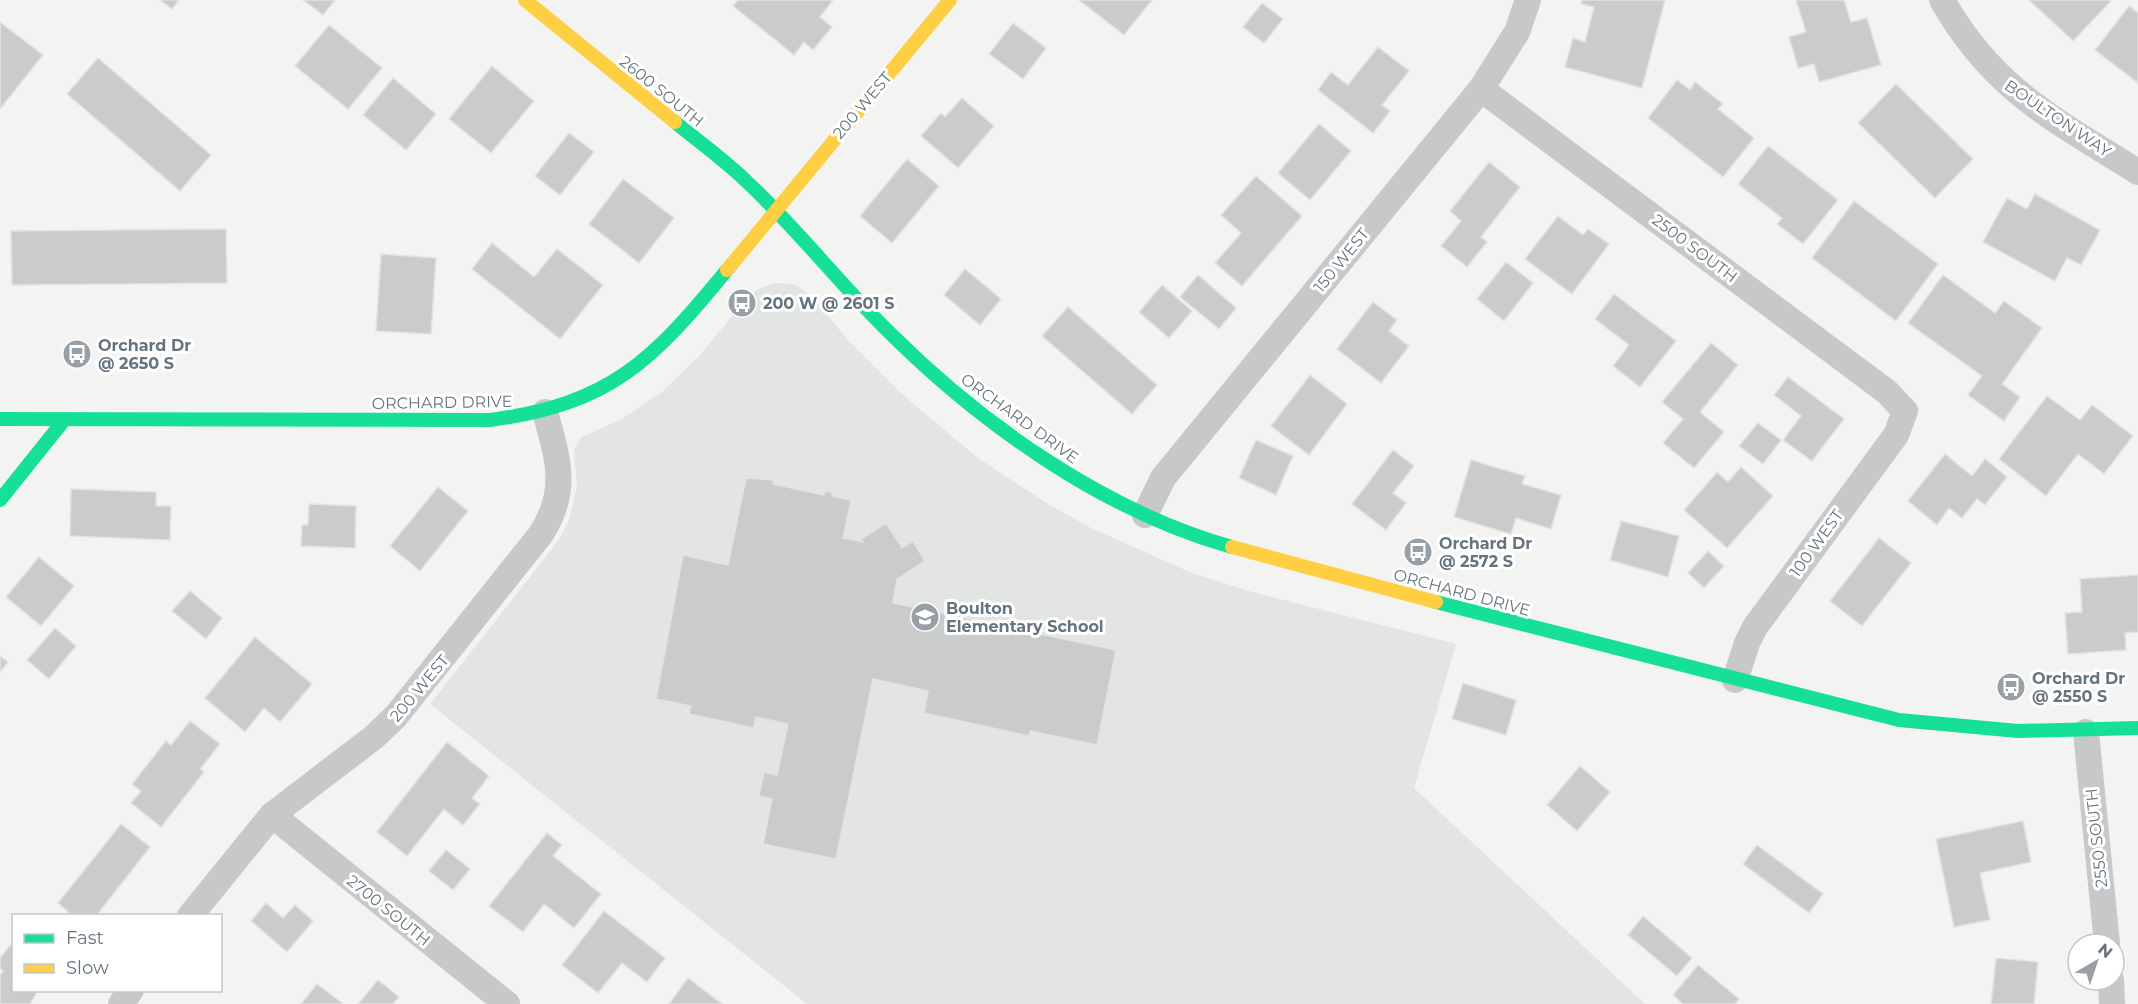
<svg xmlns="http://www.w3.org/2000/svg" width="2138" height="1004" font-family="Montserrat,sans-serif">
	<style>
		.built { fill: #e3e4e4 }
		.building { fill: #cacbcb; stroke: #e2e2e1; stroke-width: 1.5 }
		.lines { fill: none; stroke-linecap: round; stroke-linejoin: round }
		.street { stroke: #c7c8c9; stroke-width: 26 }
		.fast { stroke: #16e098; stroke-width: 14 }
		.slow { stroke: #ffcf43; stroke-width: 14 }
		.labels { text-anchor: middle; stroke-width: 6; stroke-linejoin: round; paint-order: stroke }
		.street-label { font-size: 16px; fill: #66747e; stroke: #fff }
		.poi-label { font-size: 16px; font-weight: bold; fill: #66747e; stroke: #fff; text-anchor: start }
	</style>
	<rect width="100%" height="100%" fill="#f3f3f1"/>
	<!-- built -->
	<polygon class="built" points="774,283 794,284 811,295 847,339 903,395 978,458 1048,504 1091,528 1192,573 1249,591 1456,644 1414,788 1645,1004 807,1004 430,704 558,541 568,523 577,487 574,450 578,442 582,437 622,419 662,392 701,354 747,298 758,289"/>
	<!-- building -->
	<g class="building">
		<polygon points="160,0 179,0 172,9"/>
		<polygon points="303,0 335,0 323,15"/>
		<polygon points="738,0 833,0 820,17 832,27 813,50 804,42 794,55 733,6"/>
		<polygon points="1079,0 1152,0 1124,35"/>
		<polygon points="1582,0 1665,0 1642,88 1565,67 1573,38 1585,42 1594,7 1581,4"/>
		<polygon points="1796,0 1844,0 1851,22 1867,18 1881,65 1819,82 1814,64 1798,68 1789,37 1806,32"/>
		<polygon points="2029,0 2110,0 2111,1 2073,41"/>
		<polygon points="1262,3 1283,19 1264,43 1243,27"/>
		<polygon points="2129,6 2138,13 2138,83 2095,50"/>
		<polygon points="0,22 43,55 0,109"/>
		<polygon points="1013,23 1046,48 1023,79 989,54"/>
		<polygon points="329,25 382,68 348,109 295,66"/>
		<polygon points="1378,47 1409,71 1382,105 1390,111 1373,133 1318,90 1331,72 1348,85"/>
		<polygon points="98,58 211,155 180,191 67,94"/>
		<polygon points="492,66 534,101 491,153 449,119"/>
		<polygon points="393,78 436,114 406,150 363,115"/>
		<polygon points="1677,80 1690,90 1695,82 1723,104 1718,109 1754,138 1723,177 1648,118"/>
		<polygon points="1896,84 1973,159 1935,198 1858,123"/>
		<polygon points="962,98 994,126 958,168 921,136 941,113 945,117"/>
		<polygon points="1319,124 1351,151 1310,200 1278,173"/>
		<polygon points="569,133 594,152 560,195 535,176"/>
		<polygon points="1768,146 1838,200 1803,244 1777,224 1782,218 1738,184"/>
		<polygon points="907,159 939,186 892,243 860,216"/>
		<polygon points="1489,162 1520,187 1481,237 1487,242 1467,267 1441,246 1461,221 1450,211"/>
		<polygon points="1256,176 1302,216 1242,286 1215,263 1241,233 1221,215"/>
		<polygon points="623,179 674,218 639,263 589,224"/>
		<polygon points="2035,194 2100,230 2081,265 2067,258 2055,281 1983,242 2007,198 2027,209"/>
		<polygon points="1854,201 1938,264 1896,321 1812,258"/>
		<polygon points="1558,216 1583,235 1588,229 1609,244 1572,294 1525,259"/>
		<polygon points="226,229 227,283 12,285 11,231"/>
		<polygon points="492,243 534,277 557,249 603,285 560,339 472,269"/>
		<polygon points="381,254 436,258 431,334 376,331"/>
		<polygon points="1506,262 1533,283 1504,321 1477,299"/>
		<polygon points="965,269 1001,299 980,325 944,295"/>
		<polygon points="1198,275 1236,308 1219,329 1180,297"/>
		<polygon points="1943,275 1995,313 2004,301 2042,328 2002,384 2020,397 2004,421 1968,395 1982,376 1908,323"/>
		<polygon points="1162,285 1192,311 1169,338 1139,312"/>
		<polygon points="1614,294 1676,341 1640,387 1613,366 1629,345 1595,319"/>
		<polygon points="1373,302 1397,320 1389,331 1409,346 1381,383 1337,349"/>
		<polygon points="1068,307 1157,385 1132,414 1042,336"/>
		<polygon points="1711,343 1738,365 1700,412 1724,432 1694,468 1663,443 1683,419 1662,402"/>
		<polygon points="1310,375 1347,404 1309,455 1271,426"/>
		<polygon points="1788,377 1844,419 1812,461 1783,440 1801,416 1774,395"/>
		<polygon points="2047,396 2080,420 2092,405 2133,436 2104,474 2078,454 2046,496 1999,459"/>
		<polygon points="1758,423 1781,440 1763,464 1739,446"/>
		<polygon points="1256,440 1293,456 1276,495 1239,478"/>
		<polygon points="1393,450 1414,466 1393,493 1406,503 1386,530 1352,504"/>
		<polygon points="1945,454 1972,476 1985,459 2007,477 1985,505 1977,499 1962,518 1949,508 1937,525 1908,501"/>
		<polygon points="1471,460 1525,476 1522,484 1561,495 1551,529 1516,518 1511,534 1454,517"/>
		<polygon points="1741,467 1773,496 1727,548 1684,510 1717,472 1728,482"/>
		<polygon points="746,478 774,480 773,484 824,495 825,491 833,493 832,496 851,500 843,538 863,542 861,539 886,523 902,548 913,541 925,561 897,579 893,603 1116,650 1097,745 1030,731 1029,736 924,713 928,691 873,679 836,859 763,844 772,799 759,796 764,772 777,775 788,724 756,717 754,728 689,714 691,706 656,699 683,555 728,565"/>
		<polygon points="438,487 468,511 420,571 390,546"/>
		<polygon points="71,489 156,492 156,506 171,506 170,540 70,536"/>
		<polygon points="309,504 356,506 355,548 301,546 302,525 308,525"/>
		<polygon points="1621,521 1679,536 1668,577 1610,560"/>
		<polygon points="1879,538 1911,563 1862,626 1830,601"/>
		<polygon points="1708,551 1724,566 1704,588 1688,573"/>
		<polygon points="39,557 74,586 41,626 6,597"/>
		<polygon points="2138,575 2138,632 2125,633 2126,650 2068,654 2065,613 2082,612 2080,579"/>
		<polygon points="190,591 222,618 206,639 172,611"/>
		<polygon points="55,628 76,646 49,679 27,660"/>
		<polygon points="255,637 312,684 280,722 264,708 245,732 205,698"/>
		<polygon points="0,656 8,662 0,672"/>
		<polygon points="1463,683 1516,700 1506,735 1452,719"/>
		<polygon points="190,721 220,744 200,769 204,772 161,827 131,803 141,791 132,784 166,741 171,745"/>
		<polygon points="447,742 489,776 472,798 480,804 463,825 444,809 407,856 377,832"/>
		<polygon points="1580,766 1610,792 1577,831 1547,805"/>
		<polygon points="2023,821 2031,862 1980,873 1990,920 1954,927 1936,839"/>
		<polygon points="121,824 150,847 96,916 73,916 58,903"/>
		<polygon points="547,833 562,845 553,856 601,894 574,928 544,904 523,932 489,906"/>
		<polygon points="1757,845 1823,894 1809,913 1743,864"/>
		<polygon points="446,850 470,869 453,890 429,871"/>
		<polygon points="266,903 283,918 295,905 313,921 287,952 251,921"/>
		<polygon points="604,911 665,958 647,982 622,963 598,993 562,965"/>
		<polygon points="1643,916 1692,958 1677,976 1628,935"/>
		<polygon points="14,941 14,990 38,990 30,1004 0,1004 0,975 3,971 0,968 0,958"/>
		<polygon points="1996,958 2038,962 2034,1004 1991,1004"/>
		<polygon points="1698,965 1739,999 1735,1004 1683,1004 1673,995"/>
		<polygon points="688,978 722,1004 669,1004"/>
		<polygon points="378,980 399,997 393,1004 358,1004"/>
		<polygon points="317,984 342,1003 342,1004 301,1004"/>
	</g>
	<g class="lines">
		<!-- street -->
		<g class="street">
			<path d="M1942,0C1992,89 2055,120 2138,172"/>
			<polyline points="1481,89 1887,392 1905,411 1896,435 1755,627 1747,643 1735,680"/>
			<polyline points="1145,515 1163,478 1481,89 1517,32 1528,0"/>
			<polyline points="2086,732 2107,944"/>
			<polyline points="272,815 507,1004"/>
			<path d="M190,916L272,815L374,737L396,716L541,534C569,490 558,459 545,412"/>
			<polyline points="2111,980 2112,1004"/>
			<polyline points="121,1004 131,990"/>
		</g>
		<!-- fast -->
		<g class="fast">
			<path d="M675,122C698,141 723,159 745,180C797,228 841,286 892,335C984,426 1106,512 1232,547"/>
			<path d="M0,419L490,420C611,404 652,361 727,270"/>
			<polyline points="0,500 65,419"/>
			<polyline points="1436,602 1899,720 2018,731 2138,728"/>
		</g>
		<!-- slow -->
		<g class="slow">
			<polyline points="525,0 675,122"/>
			<polyline points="727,270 950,0"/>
			<polyline points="1232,547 1436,602"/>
		</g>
	</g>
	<!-- icons -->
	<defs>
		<g id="bus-disc" transform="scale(1.5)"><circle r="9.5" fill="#97a0a6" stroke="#fff"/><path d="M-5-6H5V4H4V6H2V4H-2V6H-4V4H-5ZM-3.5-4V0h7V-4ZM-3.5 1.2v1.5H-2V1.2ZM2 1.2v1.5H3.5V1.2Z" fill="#fff"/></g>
		<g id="school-disc" transform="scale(1.5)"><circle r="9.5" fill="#97a0a6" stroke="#fff"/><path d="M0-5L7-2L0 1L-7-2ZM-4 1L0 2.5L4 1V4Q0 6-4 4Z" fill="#fff"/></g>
	</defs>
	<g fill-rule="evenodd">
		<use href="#bus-disc" x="742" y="303"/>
		<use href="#bus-disc" x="77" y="354"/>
		<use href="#bus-disc" x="1418" y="552"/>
		<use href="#school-disc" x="925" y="617"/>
		<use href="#bus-disc" x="2011" y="687"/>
	</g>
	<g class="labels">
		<!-- street labels -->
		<g class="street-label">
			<text transform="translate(662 91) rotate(39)" y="6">2600 SOUTH</text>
			<text transform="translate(862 105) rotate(-50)" y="6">200 WEST</text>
			<text transform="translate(2058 118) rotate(34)" y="6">BOULTON WAY</text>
			<text transform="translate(1695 248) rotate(37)" y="6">2500 SOUTH</text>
			<text transform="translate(1341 260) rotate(-51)" y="6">150 WEST</text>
			<text transform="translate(442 402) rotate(-1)" y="6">ORCHARD DRIVE</text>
			<text transform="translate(1020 418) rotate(36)" y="6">ORCHARD DRIVE</text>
			<text transform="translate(1816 543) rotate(-54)" y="6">100 WEST</text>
			<text transform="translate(1462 592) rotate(15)" y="6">ORCHARD DRIVE</text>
			<text transform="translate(419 688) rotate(-50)" y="6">200 WEST</text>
			<text transform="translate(2096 838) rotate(-96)" y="6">2550 SOUTH</text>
			<text transform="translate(389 910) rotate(39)" y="6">2700 SOUTH</text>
		</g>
		<!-- poi labels -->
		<g class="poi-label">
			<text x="763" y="309">200 W @ 2601 S</text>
			<text x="98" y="351">Orchard Dr<tspan x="98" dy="18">@ 2650 S</tspan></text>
			<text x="1439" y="549">Orchard Dr<tspan x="1439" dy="18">@ 2572 S</tspan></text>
			<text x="946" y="614">Boulton<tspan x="946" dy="18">Elementary School</tspan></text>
			<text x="2032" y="684">Orchard Dr<tspan x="2032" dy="18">@ 2550 S</tspan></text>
		</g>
	</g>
	<!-- legend -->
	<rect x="12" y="914" width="210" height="78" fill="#ffffff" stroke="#c2c7cb" stroke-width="1.5"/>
	<rect x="24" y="934" width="30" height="9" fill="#16e098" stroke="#c2c7cb" stroke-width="1.5"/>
	<text x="66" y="944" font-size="18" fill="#66747e">Fast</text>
	<rect x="24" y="964" width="30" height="9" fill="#ffcf43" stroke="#c2c7cb" stroke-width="1.5"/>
	<text x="66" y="974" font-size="18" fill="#66747e">Slow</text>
	<!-- north arrow -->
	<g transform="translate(2096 962) rotate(39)"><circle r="28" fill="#ffffff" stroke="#c2c7cb" stroke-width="1.5"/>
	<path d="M0-4.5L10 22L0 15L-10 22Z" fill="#97a0a6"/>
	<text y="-9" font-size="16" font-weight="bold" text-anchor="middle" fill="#66747e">N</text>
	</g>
</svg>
